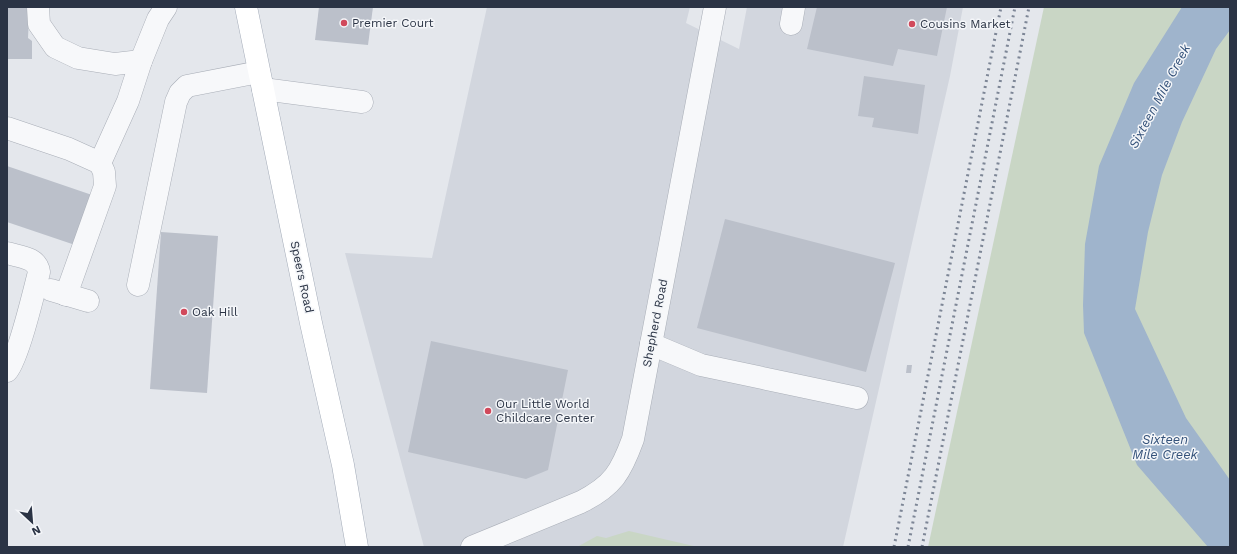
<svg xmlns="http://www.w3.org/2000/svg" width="1237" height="554" font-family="'Work Sans',sans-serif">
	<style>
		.built { fill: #d2d6de }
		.green { fill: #c9d6c5 }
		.water { fill: #9fb4cc }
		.building { fill: #bbc0ca }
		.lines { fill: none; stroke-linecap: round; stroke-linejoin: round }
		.minor-casing { stroke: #a9aeb7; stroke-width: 23 }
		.major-casing { stroke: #a3abb8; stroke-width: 23 }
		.minor { stroke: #f7f8fa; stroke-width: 22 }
		.major { stroke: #fff; stroke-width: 22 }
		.rail { stroke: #7d8696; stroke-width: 3; stroke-dasharray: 2 4; stroke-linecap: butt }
		.poi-dot { fill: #d1495b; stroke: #f4f6f9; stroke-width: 1.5 }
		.labels { text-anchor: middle; stroke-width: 3; stroke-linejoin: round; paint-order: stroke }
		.poi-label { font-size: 12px; fill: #2b3445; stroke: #f4f6f9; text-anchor: start }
		.street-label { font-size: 12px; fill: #2b3445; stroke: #f4f6f9 }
		.water-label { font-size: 13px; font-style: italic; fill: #34527a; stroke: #f4f6f9 }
	</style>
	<rect width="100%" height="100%" fill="#e4e7ec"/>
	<!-- built -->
	<polygon class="built" points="487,7 690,7 686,23 739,49 747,7 963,7 950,76 843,547 424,547 345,253 432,258"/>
	<!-- green -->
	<g class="green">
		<polygon points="1044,7 1230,7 1230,547 928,547"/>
		<polygon points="629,531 698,547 577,547 597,536 606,538"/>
	</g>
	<!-- water -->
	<polygon class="water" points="1182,7 1230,7 1230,30 1216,49 1182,122 1162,175 1148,232 1135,309 1186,418 1230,480 1230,547 1208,547 1137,465 1084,333 1083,305 1085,244 1099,166 1134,83"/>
	<!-- building -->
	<g class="building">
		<polygon points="7,7 33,7 29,17 28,38 32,41 32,59 7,59"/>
		<polygon points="319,7 373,7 368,45 315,40"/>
		<polygon points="817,7 947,7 937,56 898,49 893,66 807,49"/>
		<polygon points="864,76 925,85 918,134 872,127 874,118 858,116"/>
		<polygon points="7,166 95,196 78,246 7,222"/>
		<polygon points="725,219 895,263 866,372 697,328"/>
		<polygon points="161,232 218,236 207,393 150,389"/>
		<polygon points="431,341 568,370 548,470 526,479 408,452"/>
		<polygon points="907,365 912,365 911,373 906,373"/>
	</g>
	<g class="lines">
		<!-- minor casing -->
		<g class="minor-casing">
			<g id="minor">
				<polyline points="38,7 39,24 55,47 78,58 115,64 141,61"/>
				<polyline points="791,24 794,7"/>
				<polyline points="263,89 362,102"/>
				<polyline points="7,128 69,149 100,163 128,101 141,61 158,19 166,7"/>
				<path d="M7,253C20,257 37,257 39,272C34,292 18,359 7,371"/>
				<polyline points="138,285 176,102 180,93 187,86 259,72"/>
				<polyline points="51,290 88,301"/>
				<polyline points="66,295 105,186 104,172 100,163"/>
				<polyline points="651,344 701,365 857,398"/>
				<path d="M472,547L581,502C613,486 621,472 633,439L715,7"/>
			</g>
		</g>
		<!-- major casing -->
		<g class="major-casing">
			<polyline id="major" points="246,7 311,323 343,465 357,547"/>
		</g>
		<!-- minor -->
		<use href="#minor" class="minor"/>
		<!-- major -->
		<use href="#major" class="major"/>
		<!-- rail -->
		<g class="rail">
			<polyline points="894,547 1001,7"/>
			<polyline points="908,547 1015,7"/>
			<polyline points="922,547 1029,7"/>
		</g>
	</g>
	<!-- markers -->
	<g class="poi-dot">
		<circle cx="344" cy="23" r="4"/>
		<circle cx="912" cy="24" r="4"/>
		<circle cx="184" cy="312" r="4"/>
		<circle cx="488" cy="411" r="4"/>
	</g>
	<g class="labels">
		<!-- poi labels -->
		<g class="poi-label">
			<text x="352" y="27">Premier Court</text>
			<text x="920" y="28">Cousins Market</text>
			<text x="192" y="316">Oak Hill</text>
			<text x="496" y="408">Our Little World<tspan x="496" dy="14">Childcare Center</tspan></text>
		</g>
		<!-- street labels -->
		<g class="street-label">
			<text transform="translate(302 277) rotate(78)" y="4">Speers Road</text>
			<text transform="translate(655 323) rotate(-79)" y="4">Shepherd Road</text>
		</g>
		<!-- water labels -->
		<g class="water-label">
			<text transform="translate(1159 96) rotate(-62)" y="5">Sixteen Mile Creek</text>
			<text x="1165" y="444">Sixteen<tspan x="1165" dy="15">Mile Creek</tspan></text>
		</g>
	</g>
	<!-- border -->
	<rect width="1237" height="554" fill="none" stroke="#2b3445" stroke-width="16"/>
	<!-- north arrow -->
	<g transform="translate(32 522) rotate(154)" stroke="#f4f6f9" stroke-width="3" paint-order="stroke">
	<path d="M0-3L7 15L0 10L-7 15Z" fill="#2b3445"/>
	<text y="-6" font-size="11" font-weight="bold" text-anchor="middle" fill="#2b3445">N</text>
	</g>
</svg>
